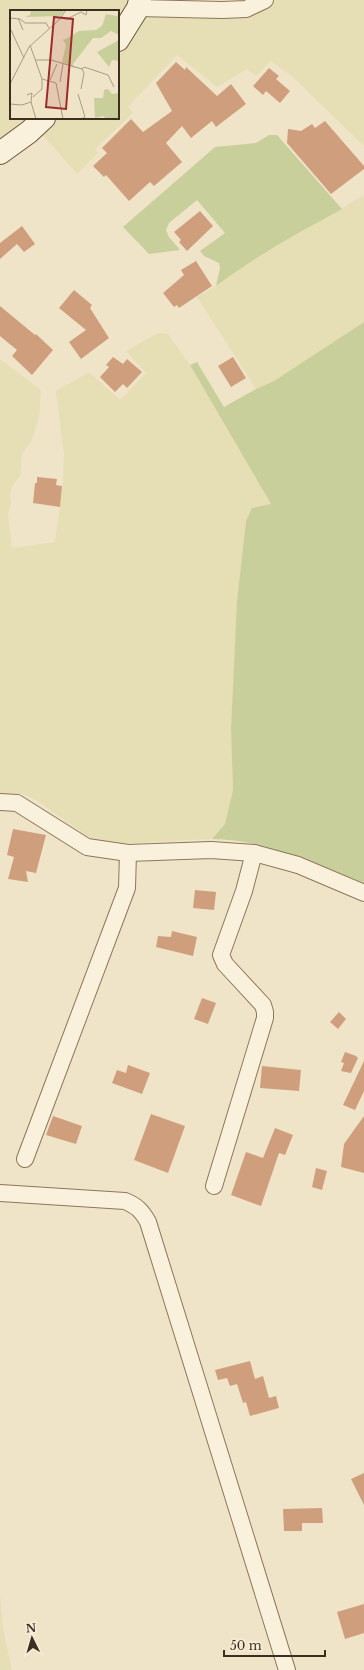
<svg xmlns="http://www.w3.org/2000/svg" width="364" height="1670" font-family="'Libre Baskerville',serif">
	<style>
		.farmland { fill: #e6deb5 }
		.green { fill: #c9cf9b }
		.building { fill: #cf9f7d }
		.lines { fill: none; stroke-linecap: round; stroke-linejoin: round }
		.street-casing { stroke: #8d765c; stroke-width: 18 }
		.secondary-casing { stroke: #6f573f; stroke-width: 24 }
		.street { stroke: #faf1dc; stroke-width: 16 }
		.secondary { stroke: #faf1dc; stroke-width: 22 }
		.inset-road { fill: none; stroke: #a89b85; stroke-width: 1 }
		.view { fill: #9e2a2b; fill-opacity: 0.15; stroke: #9e2a2b; stroke-width: 2 }
		.inset-edge { fill: none; stroke: #3d2e20; stroke-width: 2 }
	</style>
	<rect width="100%" height="100%" fill="#f0e4c8"/>
	<!-- farmland -->
	<g class="farmland">
		<polygon points="0,0 129,0 128,7 118,24 118,11 11,11 11,118 28,118 11,134 0,140"/>
		<polygon points="277,0 364,0 364,146 293,77 271,61 256,76 247,69 217,87 177,55 128,107 133,113 95,149 98,153 77,174 43,135 58,118 118,118 118,56 147,14 252,14"/>
		<polygon points="364,195 364,322 274,381 256,389 197,297 216,286 243,266"/>
		<polygon points="158,333 168,334 190,365 271,504 252,508 246,521 237,601 231,728 233,790 225,824 212,839 115,844 93,840 36,800 23,794 0,795 0,359 41,390 39,418 31,442 22,453 20,476 11,488 10,495 11,503 8,514 12,548 55,542 63,483 64,454 56,391 89,372 120,400 146,373 126,351"/>
		<polygon points="0,1594 3,1629 12,1670 0,1670"/>
	</g>
	<!-- green -->
	<g class="green">
		<path d="M269,135H277L342,209C298,233 256,256 216,286L220,268L219,263L204,256L200,251L225,233L197,200L169,223L166,230L169,237L180,250L149,254L123,227L215,147L256,143Z"/>
		<path d="M364,322V887C315,866 266,839 212,839L225,824L233,790L231,728L237,601L246,521L252,508L271,504L190,365L197,362L224,407L256,389L274,381Z"/>
	</g>
	<!-- building -->
	<g class="building">
		<polygon points="176,62 185,70 186,67 217,96 231,84 246,104 216,127 212,121 191,138 182,126 166,143 182,162 154,186 150,182 129,201 106,175 104,177 93,166 107,153 102,148 131,119 143,132 172,111 156,83"/>
		<polygon points="269,68 279,76 276,79 290,91 280,103 266,91 263,95 253,86"/>
		<polygon points="325,121 364,166 364,169 331,194 287,143 288,129 301,131 312,124 315,128"/>
		<polygon points="200,211 213,226 187,251 179,242 181,240 174,232"/>
		<polygon points="22,226 35,244 24,252 17,244 0,259 0,243"/>
		<polygon points="196,261 212,286 179,308 177,305 174,307 163,293 184,275 181,270"/>
		<polygon points="74,290 92,305 90,308 109,338 81,359 69,342 86,330 59,308"/>
		<polygon points="0,306 35,335 36,334 53,350 32,375 12,356 17,350 0,336"/>
		<polygon points="113,357 123,364 127,359 142,372 127,388 123,384 115,392 100,377 109,367 106,365"/>
		<polygon points="233,357 246,378 231,387 218,366"/>
		<polygon points="37,477 57,479 56,485 62,486 60,507 33,503 35,483 37,483"/>
		<polygon points="13,829 46,835 36,873 26,871 28,882 8,879 14,857 7,855"/>
		<polygon points="195,890 216,892 214,910 193,908"/>
		<polygon points="172,931 197,937 193,956 156,947 158,936 171,937"/>
		<polygon points="202,998 216,1003 208,1024 194,1019"/>
		<polygon points="339,1012 346,1019 338,1029 330,1022"/>
		<polygon points="345,1052 356,1056 358,1058 351,1073 341,1071 344,1063 341,1062"/>
		<polygon points="364,1061 364,1091 355,1110 343,1105"/>
		<polygon points="128,1065 150,1073 142,1094 112,1083 117,1070 126,1073"/>
		<polygon points="262,1066 301,1070 299,1091 260,1088"/>
		<polygon points="151,1114 185,1126 168,1173 134,1160"/>
		<polygon points="53,1116 82,1126 76,1144 46,1135"/>
		<polygon points="364,1116 364,1173 341,1167 344,1144"/>
		<polygon points="275,1128 293,1135 285,1155 279,1153 261,1206 231,1195 246,1152 263,1158"/>
		<polygon points="316,1168 327,1171 322,1190 312,1187"/>
		<polygon points="250,1361 255,1379 263,1376 269,1398 276,1396 279,1408 250,1416 246,1402 243,1403 237,1384 230,1386 227,1378 218,1380 215,1370"/>
		<polygon points="364,1473 364,1505 351,1479"/>
		<polygon points="322,1508 323,1523 302,1523 302,1531 284,1531 283,1509"/>
		<polygon points="364,1604 364,1633 345,1639 337,1612"/>
	</g>
	<g class="lines">
		<!-- street casing -->
		<g class="street-casing">
			<g id="street">
				<polyline points="138,8 222,10 246,9 265,0"/>
				<polyline points="0,802 17,803 87,847 128,853 211,850 254,853 298,865 364,893"/>
				<polyline points="25,1159 127,888 128,853"/>
				<polyline points="214,1186 265,1018 265,1012 263,1005 225,964 221,955 244,891 254,853"/>
				<path d="M0,1193L125,1201C137,1206 142,1211 148,1222L287,1670"/>
			</g>
		</g>
		<!-- secondary casing -->
		<g class="secondary-casing">
			<g id="secondary">
				<polyline points="118,40 138,8 140,0"/>
				<polyline points="0,153 29,132 44,118"/>
			</g>
		</g>
		<!-- street -->
		<use href="#street" class="street"/>
		<!-- secondary -->
		<use href="#secondary" class="secondary"/>
	</g>
	<!-- overview -->
	<g transform="translate(10 10)">
		<rect width="109" height="109" fill="#f0e4c8"/>
		<path d="M21,0H55L50,6L15,7L20,5ZM109,1V25L101,21L91,28H83L63,54L64,58L52,52L56,35L52,28L54,30L69,21L86,20L92,16L96,4L107,6ZM109,30V51L102,50L99,57L87,42ZM98,79L102,84L109,83V109H95L94,106L85,108L84,88H93L94,80Z" fill="#c9cf9b"/>
		<path class="inset-road" d="M0,8L10,9L15,13H36L39,18M8,8L13,20M51,8L57,9L71,2L76,5L77,0M0,18L14,48M20,35L32,69L46,73L53,109M26,50H41L72,59L74,63L71,79M72,59L74,57L98,65L104,77M40,70L47,54M50,72L53,54M0,74L19,37L49,10L56,0M68,84L75,107L71,109M17,85L22,83L21,92M23,87L32,79V69M0,94L12,95L21,92L26,109"/>
		<path class="view" d="M44,7L63,9L56,99L36,97Z"/>
		<rect width="109" height="109" class="inset-edge"/>
	</g>
	<!-- north arrow -->
	<g transform="translate(32 1638) rotate(355)" stroke="#f7eed8" stroke-width="3" paint-order="stroke">
	<path d="M0-3L7 15L0 10L-7 15Z" fill="#3d2e20"/>
	<text y="-6" font-size="11" font-weight="bold" text-anchor="middle" fill="#3d2e20">N</text>
	</g>
	<!-- scale -->
	<path d="M224 1650v6h101v-6" fill="none" stroke="#3d2e20" stroke-width="2"/>
	<text x="230" y="1650" font-size="12" fill="#3d2e20" stroke="#f7eed8" stroke-width="3" paint-order="stroke">50 m</text>
</svg>
